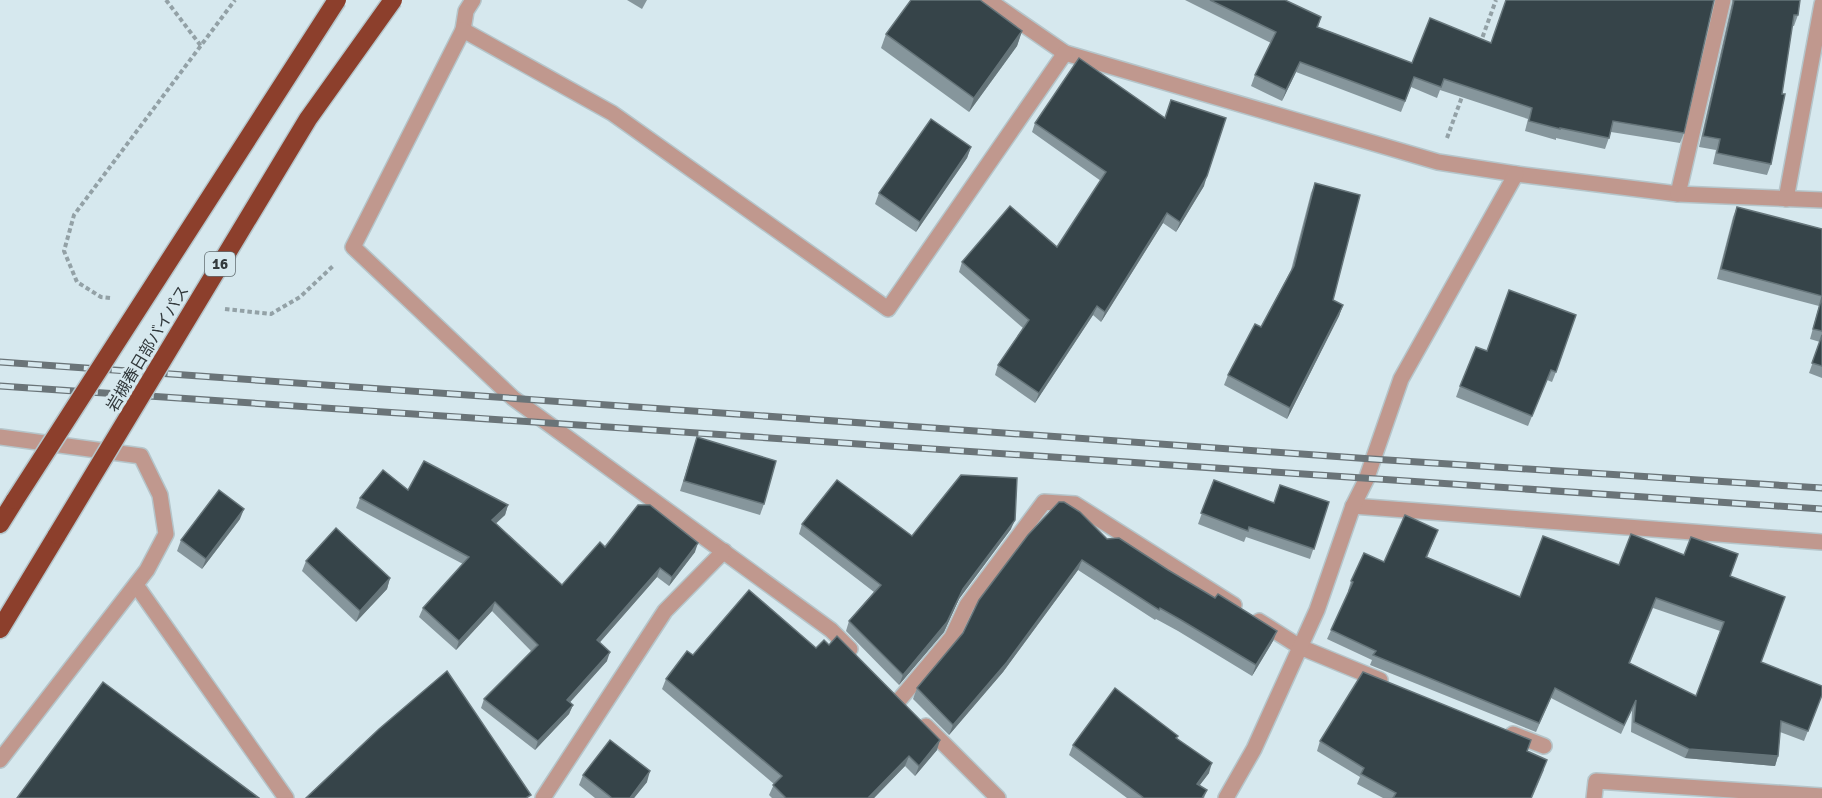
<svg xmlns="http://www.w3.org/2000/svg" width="1822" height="798" font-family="Signika,'Noto Sans JP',sans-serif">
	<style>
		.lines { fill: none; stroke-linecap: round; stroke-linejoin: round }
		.minor-casing { stroke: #b5c5ca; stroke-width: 18 }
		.highway-casing { stroke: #b5c5ca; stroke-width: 21 }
		.path { stroke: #93a1a6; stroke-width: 4; stroke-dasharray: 4.5 3; stroke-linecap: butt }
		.minor { stroke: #c0988e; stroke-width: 15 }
		.highway { stroke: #8c3f2c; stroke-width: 18 }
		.rail-casing { stroke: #6a7478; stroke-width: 7 }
		.rail { stroke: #d6e8ee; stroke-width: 4.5; stroke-dasharray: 14; stroke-linecap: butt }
		.highway-bridge-casing { stroke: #b5c5ca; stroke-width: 21; stroke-linecap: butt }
		.highway-bridge { stroke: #8c3f2c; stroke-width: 18 }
		.wall { fill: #86969c; fill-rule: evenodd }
		.shaded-wall { fill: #66757a }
		.building { fill: #364449; stroke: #66757a; stroke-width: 1.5; fill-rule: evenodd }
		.labels { text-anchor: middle; stroke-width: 6; stroke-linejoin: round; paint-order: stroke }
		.shield { fill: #d6e8ee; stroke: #636e71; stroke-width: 1.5 }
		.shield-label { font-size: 15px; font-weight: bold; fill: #32393c }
		.street-label { font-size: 16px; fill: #32393c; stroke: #d6e8ee }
	</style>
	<rect width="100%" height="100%" fill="#d6e8ee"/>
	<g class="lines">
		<!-- minor casing -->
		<g class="minor-casing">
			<g id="minor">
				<polyline points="988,0 1065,53 1438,162 1516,174 1678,194 1822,200"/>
				<polyline points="463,30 466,11 473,0"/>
				<polyline points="1678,194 1723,0"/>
				<polyline points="1786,199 1822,4"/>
				<polyline points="0,437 141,456 160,495 166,534 147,570 0,760"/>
				<polyline points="1353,506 1822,542"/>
				<polyline points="136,585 286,798"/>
				<polyline points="1259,621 1300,647 1380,680"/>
				<polyline points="850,649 831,630 513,398 353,247 463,30 612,113 888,309 1065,53"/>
				<polyline points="900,699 952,637 967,605 1044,502 1075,504 1234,605"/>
				<polyline points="926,726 998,798"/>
				<polyline points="1513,734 1544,746"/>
				<polyline points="543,798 665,611 724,551"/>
				<polyline points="1226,798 1254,749 1317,610 1353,506 1366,480 1401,379 1516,174"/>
				<polyline points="1594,798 1596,781 1822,796"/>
			</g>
		</g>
		<!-- highway casing -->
		<g class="highway-casing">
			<g id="highway">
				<polyline points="0,524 15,500"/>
				<polyline points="0,629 57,535"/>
			</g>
		</g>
		<!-- path -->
		<g class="path">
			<polyline points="166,0 201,46"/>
			<polyline points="1480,44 1496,0"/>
			<polyline points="1447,138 1463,94"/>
			<polyline points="110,298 101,297 77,282 64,251 74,215 235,0"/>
			<polyline points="225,309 271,314 300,297 333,266"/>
		</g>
		<!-- minor -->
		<use href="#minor" class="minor"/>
		<!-- highway -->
		<use href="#highway" class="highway"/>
		<!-- rail casing -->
		<g class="rail-casing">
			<g id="rail">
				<polyline points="0,362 1372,459 1822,488"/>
				<polyline points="0,386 1822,509"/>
			</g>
		</g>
		<!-- rail -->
		<use href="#rail" class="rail"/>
		<!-- highway-bridge casing -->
		<g class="highway-bridge-casing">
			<g id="highway-bridge">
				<polyline points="15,500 337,0"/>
				<polyline points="57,535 308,119 393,0"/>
			</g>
		</g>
		<!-- highway-bridge -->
		<use href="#highway-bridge" class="highway-bridge"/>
	</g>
	<!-- wall -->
	<g class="wall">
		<polygon points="627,0 647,0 642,9"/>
		<polygon points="1185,0 1285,0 1321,17 1318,27 1412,63 1684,133 1680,143 1611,132 1605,149 1556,138 1556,140 1525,131 1528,119 1440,90 1437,98 1411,87 1401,112 1296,72 1282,101 1251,86 1255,75 1271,43"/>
		<polygon points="1732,0 1800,0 1798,15 1794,26 1792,26 1771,164 1767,175 1713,164 1716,150 1699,147 1732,2"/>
		<polygon points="1022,31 1017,46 969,112 881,48 886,34"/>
		<polygon points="1035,123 1204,186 1176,232 1163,223 1101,322 1093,315 1035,403 995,375 998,365 1023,328 959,272 962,262 1057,247 1101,181 1032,132"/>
		<polygon points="971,147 967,158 916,232 875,204 879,193"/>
		<polygon points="1315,183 1333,300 1343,305 1339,316 1287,419 1224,385 1228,375 1261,327 1291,270 1311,193"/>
		<polygon points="1737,207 1822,229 1822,378 1809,373 1820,342 1810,339 1819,306 1717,279 1733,217"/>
		<polygon points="1487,351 1556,372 1552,382 1547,380 1528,426 1456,397 1460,386"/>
		<polygon points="697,437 764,504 760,515 680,491"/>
		<polygon points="1214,480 1274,503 1329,502 1310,559 1246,537 1244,542 1198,524"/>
		<polygon points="360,498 508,505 505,515 495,523 562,585 605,547 695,552 669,586 657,577 600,642 607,661 570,702 573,705 569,714 535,750 481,708 484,699 531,651 492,611 456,650 419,617 423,608 463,564 356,508"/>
		<polygon points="240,519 202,569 177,551 181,540"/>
		<polygon points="802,524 912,536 1011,529 959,599 944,632 899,685 846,631 849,621 874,592 799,534"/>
		<path d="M1438,530L1427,558L1520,597L1619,565L1730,576L1761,662L1822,695L1804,741L1780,732L1778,756L1775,766L1685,758L1631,732L1632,710L1621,734L1551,698L1536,732L1370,665L1372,660L1327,639L1349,591H1348L1351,581ZM1653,608L1720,631L1696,696L1630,663Z"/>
		<polygon points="1107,539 1168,570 1215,598 1277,631 1273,641 1252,676 1178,631 1156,619 1155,620 1078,570 1003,672 949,735 913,699 917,688"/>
		<polygon points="306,561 390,578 387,589 356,622 302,571"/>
		<polygon points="816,648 937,750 915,776 905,766 874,798 772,798 769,795 774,784 662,689 666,679 693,655"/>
		<polygon points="1177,738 1209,773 1199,786 1207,790 1204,798 1127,798 1069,755 1073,745"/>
		<polygon points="1320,741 1527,751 1544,770 1532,798 1383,798 1357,784 1360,777 1317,751"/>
		<polygon points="583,775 647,782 634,798 595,798 579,785"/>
	</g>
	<!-- shaded-wall -->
	<g class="shaded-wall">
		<polygon points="1022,31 1017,46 969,112 974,98"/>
		<polygon points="1300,62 1296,72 1282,101 1286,90"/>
		<polygon points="971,147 967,158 916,232 920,222"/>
		<polygon points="1207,176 1204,186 1176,232 1180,222"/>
		<polygon points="1167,213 1163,223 1101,322 1105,312"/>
		<polygon points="1343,305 1339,316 1287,419 1290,408"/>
		<polygon points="1097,306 1093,315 1035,403 1039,393"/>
		<polygon points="508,505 505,515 489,530 492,520"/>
		<polygon points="244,509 240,519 202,569 206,559"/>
		<polygon points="1015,520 1011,529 959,599 944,632 899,685 903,675 963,589"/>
		<polygon points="698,543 695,552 669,586 672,577"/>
		<polygon points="1082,560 1078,570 1003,672 949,735 953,725"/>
		<polygon points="660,568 657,577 594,649 597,640"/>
		<polygon points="390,578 387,589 356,622 360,611"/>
		<polygon points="495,602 492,611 456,650 459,641"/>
		<polygon points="1277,631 1273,641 1252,676 1256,665"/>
		<polygon points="610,652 607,661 564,709 567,700"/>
		<polygon points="573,705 569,714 535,750 538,741"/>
		<polygon points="940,740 937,750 915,776 919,766"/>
		<polygon points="1689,749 1778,756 1775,766 1685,758"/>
		<polygon points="909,756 905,766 874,798 868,798"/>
		<polygon points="1212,763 1209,773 1193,794 1197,784"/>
		<polygon points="650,771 647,782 634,798 630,798"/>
	</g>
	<!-- building -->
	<g class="building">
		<polygon points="911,0 980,0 1022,31 974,98 886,34"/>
		<polygon points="1210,0 1285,0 1321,17 1317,27 1412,63 1430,18 1491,43 1506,0 1714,0 1684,133 1613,121 1609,138 1560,128 1560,129 1529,121 1532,108 1444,79 1441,87 1414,77 1405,101 1300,62 1286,90 1255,75 1276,32"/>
		<polygon points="1734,0 1800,0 1798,15 1794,15 1782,94 1785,94 1771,164 1717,153 1720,139 1703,136"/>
		<polygon points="1079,58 1165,118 1171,100 1226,118 1207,176 1180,222 1167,213 1105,312 1097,306 1039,393 998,365 1029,320 962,262 1010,206 1057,247 1106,172 1035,123"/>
		<polygon points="931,119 971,147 920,222 879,193"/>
		<polygon points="1315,183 1360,195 1333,300 1343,305 1290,408 1228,375 1255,324 1261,327 1294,266"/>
		<polygon points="1737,207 1822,229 1822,296 1721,269"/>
		<polygon points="1509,290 1576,315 1556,372 1551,370 1532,416 1460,386 1476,347 1487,351"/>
		<polygon points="1822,297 1822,331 1813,329"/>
		<polygon points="1822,335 1822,366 1812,363"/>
		<polygon points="697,437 776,461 764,504 684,481"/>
		<polygon points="424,461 508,505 492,520 562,585 600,542 605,547 638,505 650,505 698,543 672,577 660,568 597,640 610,652 567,700 573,705 538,741 484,699 538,645 495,602 459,641 423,608 469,557 360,498 383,470 408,490"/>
		<polygon points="961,475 1017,478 1015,520 963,589 947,622 903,675 849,621 881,585 802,524 837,480 912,536"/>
		<polygon points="1214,480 1274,503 1280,485 1329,502 1314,549 1249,527 1248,531 1201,513"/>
		<polygon points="219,490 244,509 206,559 181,540"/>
		<polygon points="1059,502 1064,502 1080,512 1107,539 1119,538 1168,570 1215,598 1218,594 1277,631 1256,665 1181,620 1160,608 1159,610 1082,560 1007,662 953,725 917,688 963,633 979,600 1028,535"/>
		<path d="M1405,515L1438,530L1426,557L1520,597L1543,536L1619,565L1631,534L1684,555L1691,537L1738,554L1730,576L1785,597L1761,662L1822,686V695L1808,731L1781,721L1778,756L1689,749L1634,722L1636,700L1624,725L1555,688L1539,723L1373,655L1376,651L1331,630L1353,582L1351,581L1364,553L1384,562ZM1656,598L1724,622L1696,696L1629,663Z"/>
		<polygon points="336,528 390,578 360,611 306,561"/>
		<polygon points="749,590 816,648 824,640 829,645 837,636 940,740 919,766 909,756 868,798 786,798 773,785 782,776 666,679 687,651 693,655"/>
		<polygon points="447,671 531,795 526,798 306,798 379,729"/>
		<polygon points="1363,672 1531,740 1527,751 1547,760 1531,798 1393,798 1396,793 1361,774 1364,768 1320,741"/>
		<polygon points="103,682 259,798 17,798"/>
		<polygon points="1115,688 1178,736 1176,738 1212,763 1197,784 1207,790 1202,798 1144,798 1073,745"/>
		<polygon points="610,740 650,771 630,798 612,798 583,775"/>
	</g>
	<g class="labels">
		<!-- shield labels -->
		<rect class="shield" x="205" y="252" width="30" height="24" rx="4.5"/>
		<g class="shield-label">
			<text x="220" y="269">16</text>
		</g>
		<!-- street labels -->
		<g class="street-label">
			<text transform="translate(147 348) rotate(-59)" y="6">岩槻春日部バイパス</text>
		</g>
	</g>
</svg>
